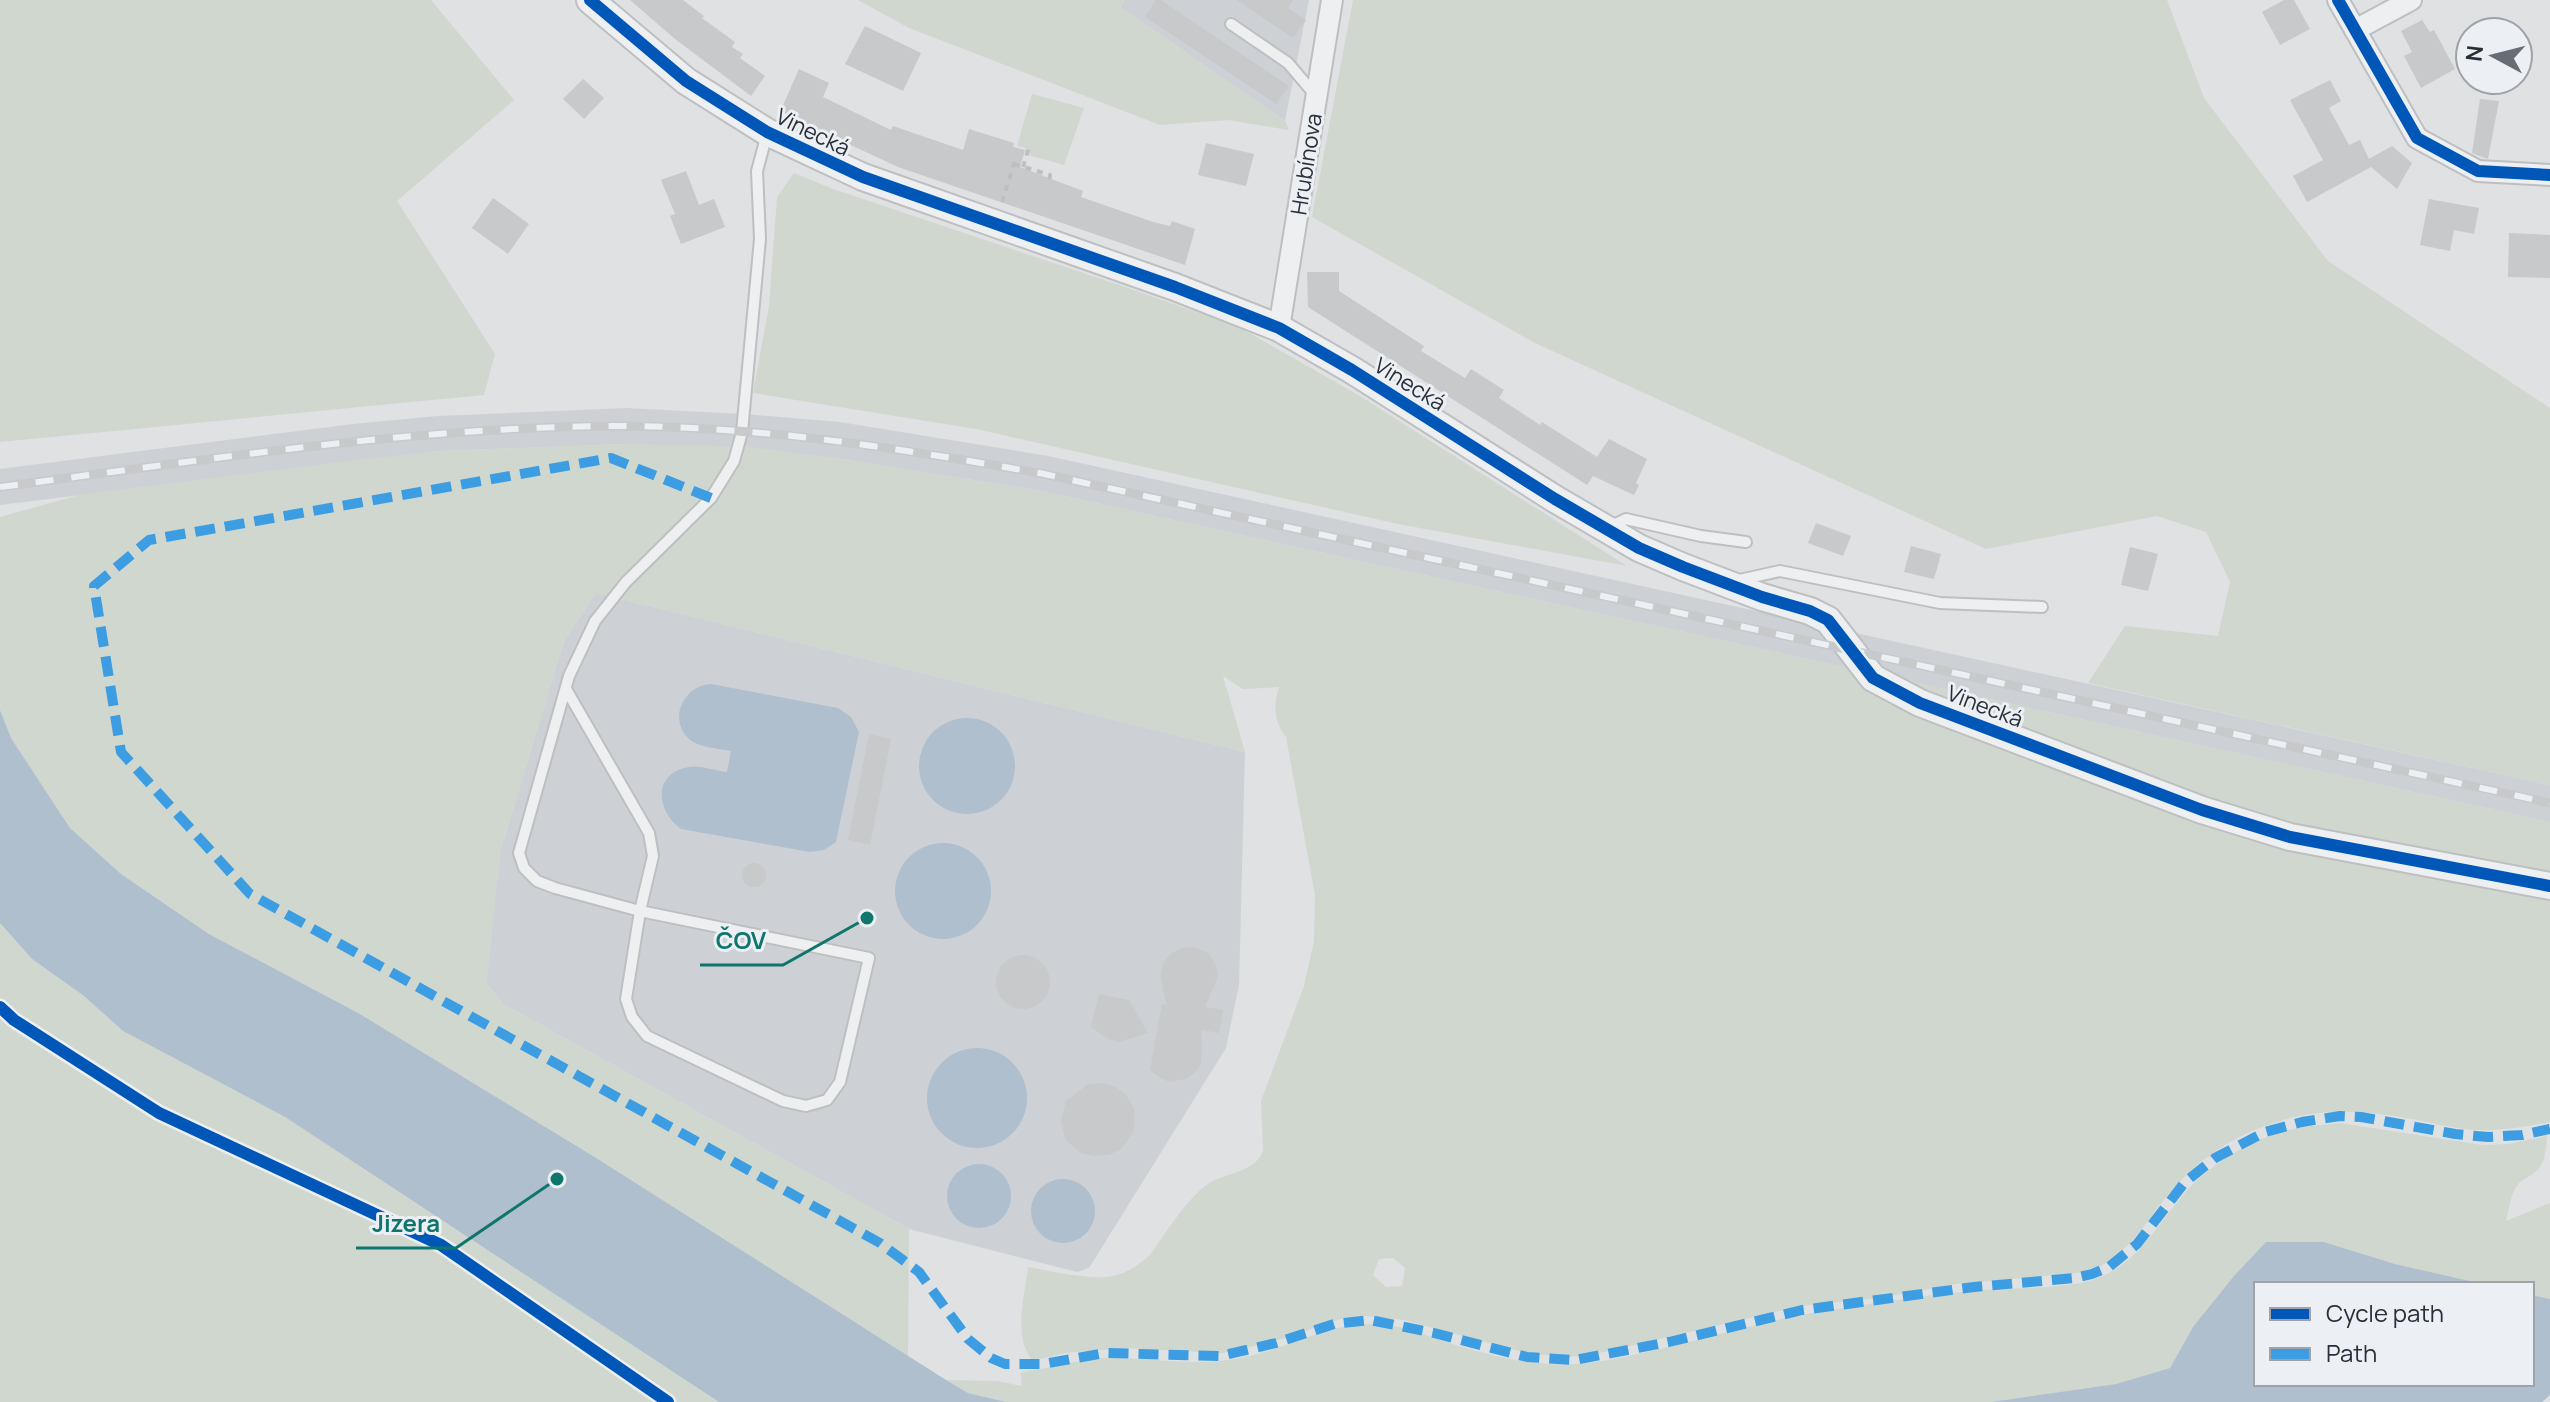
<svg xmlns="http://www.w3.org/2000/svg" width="2550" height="1402" font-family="Manrope,sans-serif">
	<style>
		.built { fill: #cdd1d6 }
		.green { fill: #d0d7cf; fill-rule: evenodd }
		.water { fill: #afbfcd }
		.building { fill: #c7c9cb }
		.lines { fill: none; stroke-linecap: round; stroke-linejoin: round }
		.service-casing { stroke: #bdbfc1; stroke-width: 14 }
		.minor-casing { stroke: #bdbfc1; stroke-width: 24 }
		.tertiary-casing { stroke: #bdbfc1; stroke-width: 30 }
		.path { stroke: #bdbfc3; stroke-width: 4; stroke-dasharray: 6 6; stroke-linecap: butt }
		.service { stroke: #eeeff0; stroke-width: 10 }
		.minor { stroke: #eeeff0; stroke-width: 20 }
		.tertiary { stroke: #eeeff0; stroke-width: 26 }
		.rail-casing { stroke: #c7c9cb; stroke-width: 9 }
		.rail { stroke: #eceff3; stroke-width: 6; stroke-dasharray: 18; stroke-linecap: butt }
		.quiet { stroke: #3d9de2; stroke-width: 10; stroke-dasharray: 20 10; stroke-linecap: butt }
		.cycleway-casing { stroke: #eceff3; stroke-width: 17 }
		.cycleway { stroke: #0057b8; stroke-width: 12 }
		.labels { text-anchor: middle; stroke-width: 6; stroke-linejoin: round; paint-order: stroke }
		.street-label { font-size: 22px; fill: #282f3a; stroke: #eceff3 }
		.leader { fill: none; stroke: #0f766e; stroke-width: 3 }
		.callout-dot { fill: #0f766e; stroke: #eceff3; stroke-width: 3 }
		.callout-label { font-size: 24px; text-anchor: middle; font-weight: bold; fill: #0f766e; stroke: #eceff3; stroke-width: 6; stroke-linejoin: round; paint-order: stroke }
	</style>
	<rect width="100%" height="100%" fill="#dfe1e3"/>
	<!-- built -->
	<g class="built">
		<polygon points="1124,0 1309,0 1285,121 1120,7"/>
		<polygon points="627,408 743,414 840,422 1048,456 2550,785 2550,822 1041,491 835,458 626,444 439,451 0,505 0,469 353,424 437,416"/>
		<polygon points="596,593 1245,752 1239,985 1226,1048 1089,1268 1077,1272 909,1229 503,1004 486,983 500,852 564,641"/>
	</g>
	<!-- green -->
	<g class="green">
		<polygon points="0,0 431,0 514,100 397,201 495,354 484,395 0,442"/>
		<polygon points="858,0 1124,0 1120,7 1285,121 1289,130 1228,120 1160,125 909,28"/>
		<polygon points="1353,0 2167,0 2204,98 2328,261 2550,408 2550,785 2088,683 2125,626 2218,636 2230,582 2206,532 2157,516 1986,549 1535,343 1312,217"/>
		<polygon points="1032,94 1084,108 1064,165 1025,154 1026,148 1017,146"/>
		<polygon points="794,173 833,189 1128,288 1239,327 1360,396 1627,566 1398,524 976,429 753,393 769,306 777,197"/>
		<path d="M626,444L751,447L835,458L1041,491L2550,822V1122C2526,1127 2502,1131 2478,1130C2457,1129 2437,1124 2417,1120C2361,1110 2317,1106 2262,1127C2227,1140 2198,1161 2173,1189C2143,1223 2132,1254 2088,1272L1956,1284L1879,1298L1801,1306L1604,1352L1570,1357L1530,1354L1404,1320L1365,1316L1347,1317L1276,1341L1222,1353L1125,1348L1065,1353L1033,1361C1012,1336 1025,1297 1028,1267C1053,1271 1094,1282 1117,1275C1129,1272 1141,1263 1150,1255C1166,1233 1188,1196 1211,1182C1228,1173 1256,1171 1263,1151L1261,1101L1304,986L1314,941L1315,895L1286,737C1274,722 1273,706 1279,687L1243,689L1223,676L1245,752L596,593L564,641L500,852L486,983L503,1004L909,1229L908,1357L593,1156L360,1014L209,934L121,874L70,828L11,738L0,710V517L79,495L357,460L439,451ZM1393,1258L1405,1268L1402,1286L1386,1287L1373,1275L1379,1259Z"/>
		<polygon points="0,923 32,959 84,996 123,1031 285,1117 719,1402 0,1402"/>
		<path d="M2340,1123L2482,1145L2508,1144L2547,1136C2546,1149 2546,1163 2535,1172C2530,1177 2523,1179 2519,1183C2510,1193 2509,1209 2506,1221L2550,1203V1299L2532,1295V1284H2483L2395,1264L2324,1242H2266L2193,1327L2170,1368L2116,1384L1991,1402H1006L968,1393L946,1380L997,1381L1022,1386L1021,1372C1051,1369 1079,1358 1110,1358C1152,1358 1195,1366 1236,1359C1286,1350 1327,1322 1379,1324C1402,1325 1424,1335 1446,1342C1488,1355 1533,1367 1577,1364C1605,1362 1633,1355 1660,1349C1714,1336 1768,1320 1824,1311C1872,1303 1921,1296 1970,1291C2004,1288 2040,1289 2075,1284C2136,1274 2152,1229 2189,1188C2217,1159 2259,1135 2298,1128C2312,1125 2326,1125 2340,1123Z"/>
	</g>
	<!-- water -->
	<g class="water">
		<path d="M711,684L838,708L851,717L859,732L836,842L824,850L810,852L681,829C655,810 653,773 689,767C701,765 715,771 727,772L731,751C717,748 699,748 689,739C667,718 685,685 711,684Z"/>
		<polygon points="0,710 11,738 70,828 121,874 209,934 360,1014 593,1156 946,1380 968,1393 1006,1402 719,1402 285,1117 123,1031 84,996 32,959 0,923"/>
		<circle cx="967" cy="766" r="48"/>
		<circle cx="943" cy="891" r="48"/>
		<circle cx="977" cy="1098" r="50"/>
		<circle cx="979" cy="1196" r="32"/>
		<circle cx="1063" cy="1211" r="32"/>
		<polygon points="2266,1242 2324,1242 2395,1264 2483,1284 2256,1284 2256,1384 2532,1384 2532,1295 2550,1299 2550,1395 2542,1402 1991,1402 2116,1384 2170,1368 2193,1327 2234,1276"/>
	</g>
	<!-- building -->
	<g class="building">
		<polygon points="630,0 683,0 704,16 702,18 735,42 732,47 743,54 740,58 765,76 751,96 675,39"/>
		<polygon points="1156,0 1161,0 1289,86 1276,104 1145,17"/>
		<polygon points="1237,0 1293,0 1288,8 1306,20 1293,38"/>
		<polygon points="2284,0 2294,0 2310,29 2280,45 2262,12"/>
		<polygon points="2422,20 2430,32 2434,30 2455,69 2421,88 2404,56 2412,52 2401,31"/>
		<polygon points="865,26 921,53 903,91 845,64"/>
		<polygon points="799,69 829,83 823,97 891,130 893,126 963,150 969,129 1014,143 1013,147 1025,150 1020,167 1083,191 1081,197 1153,222 1170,226 1172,221 1195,229 1185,265 898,167 780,112"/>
		<polygon points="583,79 604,98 584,119 563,99"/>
		<polygon points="2330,80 2341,101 2329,108 2349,145 2360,140 2369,159 2392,146 2412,163 2397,189 2371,167 2307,202 2293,176 2323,160 2290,100"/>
		<polygon points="2480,99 2499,101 2488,159 2472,153"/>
		<polygon points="1206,143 1254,154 1246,186 1198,175"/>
		<polygon points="686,171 699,205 714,199 725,227 681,244 670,216 675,214 661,180"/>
		<polygon points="493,198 529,224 508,254 472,228"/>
		<polygon points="2429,199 2479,208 2474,234 2454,230 2450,251 2420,245"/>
		<polygon points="2509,233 2550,235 2550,278 2508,277"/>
		<polygon points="1307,272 1339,272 1339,291 1424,346 1421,351 1465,378 1471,369 1504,390 1499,398 1540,425 1542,422 1597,457 1609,439 1647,459 1636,483 1639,485 1634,495 1593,476 1587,485 1308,307"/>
		<polygon points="1816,523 1851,536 1843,556 1808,543"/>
		<polygon points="1911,546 1941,554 1934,579 1904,572"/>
		<polygon points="2130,547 2158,554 2148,591 2121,585"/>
		<polygon points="869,734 891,739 870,845 848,840"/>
		<circle cx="754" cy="875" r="12"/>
		<polygon points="1195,947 1208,953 1216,965 1218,976 1205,1007 1223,1010 1219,1033 1202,1030 1201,1063 1195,1073 1186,1079 1170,1082 1162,1079 1150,1070 1162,1004 1166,1005 1161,976 1163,964 1171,953 1182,948"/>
		<circle cx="1023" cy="982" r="27"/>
		<polygon points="1099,994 1129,1000 1148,1033 1119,1042 1108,1039 1091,1027"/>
		<polygon points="1103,1083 1116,1087 1126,1095 1134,1108 1135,1121 1133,1133 1121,1149 1109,1155 1093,1156 1081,1153 1065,1139 1061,1120 1066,1101 1088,1084"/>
	</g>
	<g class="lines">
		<!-- service casing -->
		<g class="service-casing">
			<g id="service">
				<polyline points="1231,24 1288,63 1316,96"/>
				<polyline points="1611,526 1626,519 1701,536 1746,542"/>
				<polyline points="1735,581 1780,571 1940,603 2042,607"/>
				<polyline points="566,689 649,833 653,856 640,911 626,999 632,1017 647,1036 783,1101 806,1106 827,1100 840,1082 869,958 640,911 555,888 537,881 524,868 519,853 569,676 595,621 626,582 711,498 734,461 742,432 760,239 757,171 767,134"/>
			</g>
		</g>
		<!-- minor casing -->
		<g class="minor-casing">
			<g id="minor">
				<polyline points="2338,0 2417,138 2478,171 2550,175"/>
				<polyline points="2355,30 2411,0"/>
				<polyline points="1279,328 1332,0"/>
			</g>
		</g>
		<!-- tertiary casing -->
		<g class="tertiary-casing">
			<polyline id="tertiary" points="590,0 686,81 767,132 863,177 1175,287 1279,328 1352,370 1555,499 1639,548 1683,567 1762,597 1810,611 1828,620 1873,678 1920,703 2202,810 2290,837 2550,886"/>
		</g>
		<!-- path -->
		<g class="path">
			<polyline points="1014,164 1050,175 1049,183"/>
			<polyline points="1023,167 1030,144"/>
			<polyline points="1002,202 1015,160"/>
		</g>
		<!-- service -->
		<use href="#service" class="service"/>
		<!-- minor -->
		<use href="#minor" class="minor"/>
		<!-- tertiary -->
		<use href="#tertiary" class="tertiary"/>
		<!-- rail casing -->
		<g class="rail-casing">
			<path id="rail" d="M0,487C207,460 415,426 624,426C766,427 905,449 1044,474L2550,803"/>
		</g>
		<!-- rail -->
		<use href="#rail" class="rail"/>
		<!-- quiet -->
		<polyline class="quiet" points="711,498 611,458 149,540 94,586 121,752 250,894 880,1243 919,1272 968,1339 991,1358 1005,1364 1043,1364 1105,1353 1220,1356 1276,1343 1334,1324 1370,1320 1434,1333 1527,1357 1575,1360 1669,1342 1802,1310 1974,1287 2075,1278 2092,1274 2109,1267 2137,1244 2185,1182 2215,1158 2265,1132 2302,1122 2340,1116 2361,1117 2455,1134 2488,1137 2522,1135 2550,1129"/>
		<!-- cycleway casing -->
		<g class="cycleway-casing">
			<g id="cycleway">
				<polyline points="590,0 686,81 767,132 863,177 1175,287 1279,328 1352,370 1555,499 1639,548 1683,567 1762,597 1810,611 1828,620 1873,678 1920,703 2202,810 2290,837 2550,886"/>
				<polyline points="2338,0 2417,138 2478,171 2550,175"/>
				<polyline points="0,1007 14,1020 159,1113 441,1245 668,1402"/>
			</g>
		</g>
		<!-- cycleway -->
		<use href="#cycleway" class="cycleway"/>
	</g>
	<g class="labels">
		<!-- street labels -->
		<g class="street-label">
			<text transform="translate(813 132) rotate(26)" y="8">Vinecká</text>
			<text transform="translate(1306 164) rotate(-81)" y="8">Hrubínova</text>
			<text transform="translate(1410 384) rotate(32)" y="8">Vinecká</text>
			<text transform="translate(1985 706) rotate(21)" y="8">Vinecká</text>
		</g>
	</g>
	<!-- callouts -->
	<path class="leader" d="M867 918L783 965H700M557 1179L456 1248H356"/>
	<g class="callout-dot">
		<circle cx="867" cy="918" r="8"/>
		<circle cx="557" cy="1179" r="8"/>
	</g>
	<g class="callout-label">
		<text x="741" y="949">ČOV</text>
		<text x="406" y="1232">Jizera</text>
	</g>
	<!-- legend -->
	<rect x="2254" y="1282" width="280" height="104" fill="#eceff3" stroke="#9ea2a9" stroke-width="2"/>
	<rect x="2270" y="1308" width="40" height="12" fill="#0057b8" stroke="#9ea2a9" stroke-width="2"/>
	<text x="2326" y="1322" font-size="24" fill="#282f3a">Cycle path</text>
	<rect x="2270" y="1348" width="40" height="12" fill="#3d9de2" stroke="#9ea2a9" stroke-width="2"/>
	<text x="2326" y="1362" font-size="24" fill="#282f3a">Path</text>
	<!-- north arrow -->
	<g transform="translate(2494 56) rotate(277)"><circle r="38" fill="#eceff3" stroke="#9ea2a9" stroke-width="2"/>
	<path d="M0-6L14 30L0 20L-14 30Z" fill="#686d75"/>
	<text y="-12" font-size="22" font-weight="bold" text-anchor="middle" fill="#282f3a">N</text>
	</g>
</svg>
